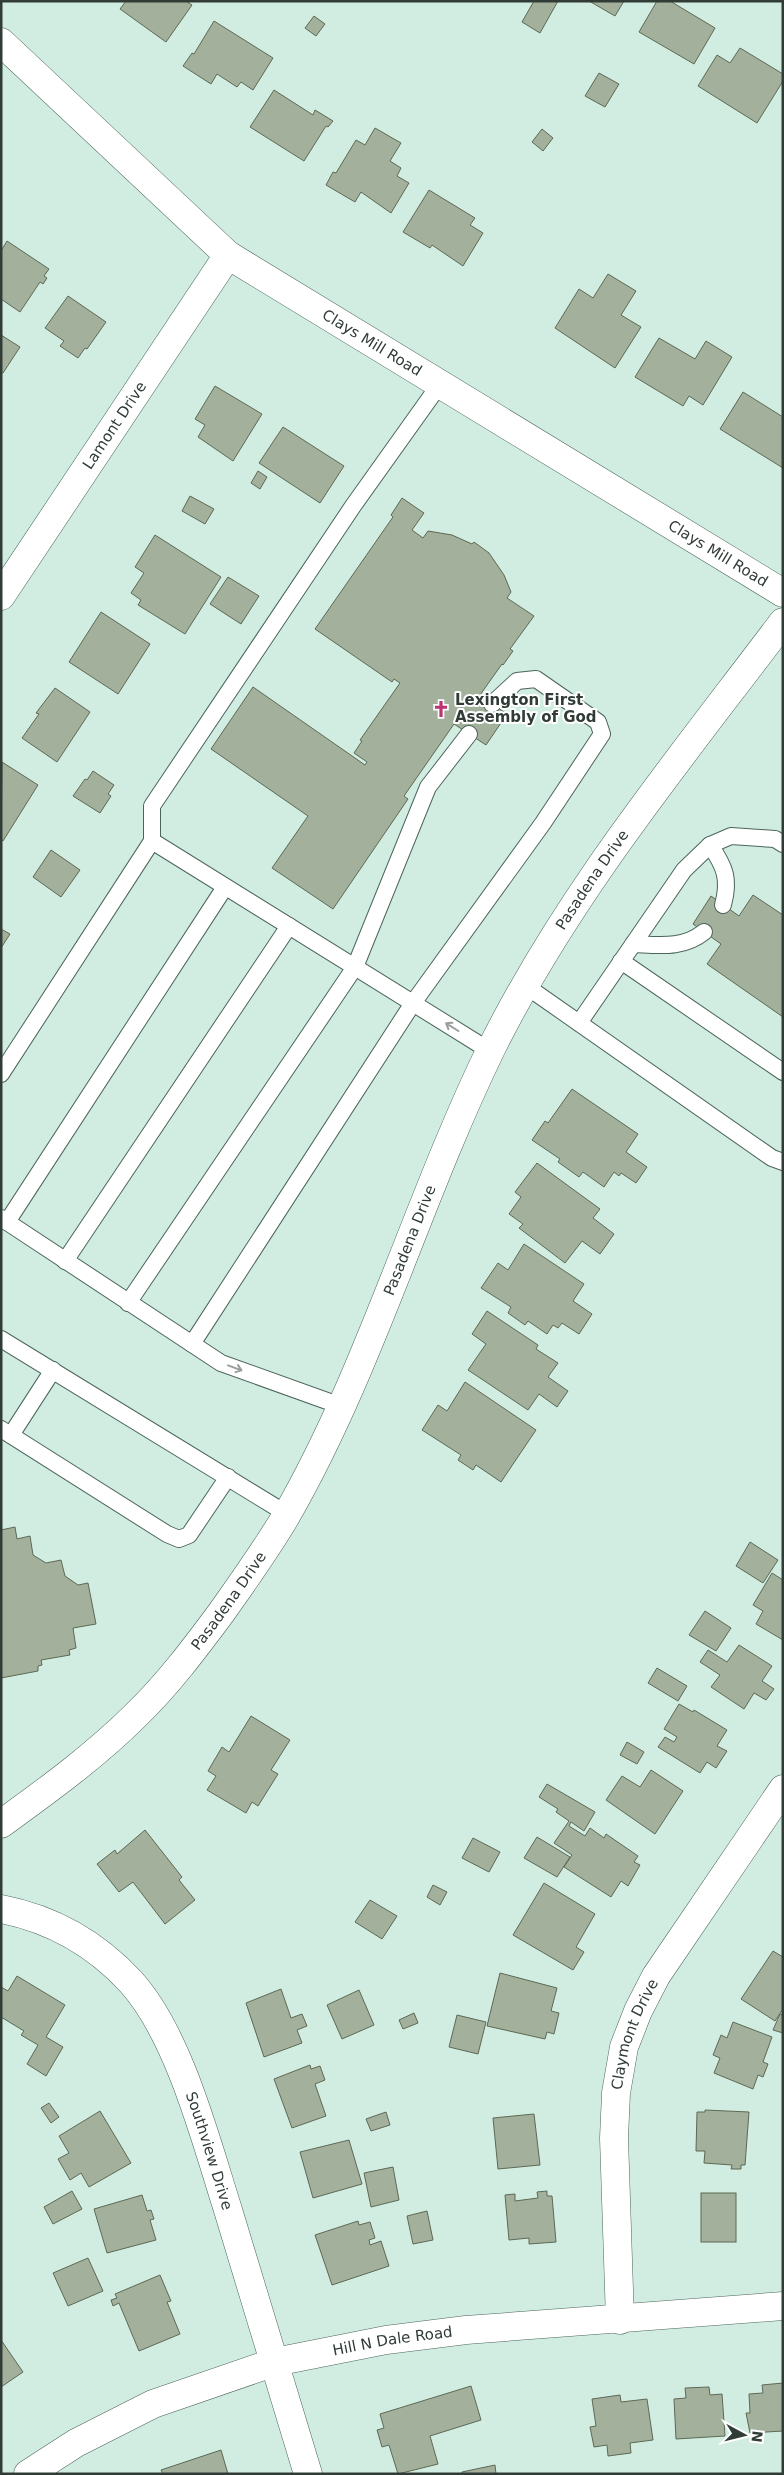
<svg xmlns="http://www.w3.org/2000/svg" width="784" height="2475" font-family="'DejaVu Sans',sans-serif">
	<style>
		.building { fill: #a3b09b; stroke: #5d6955 }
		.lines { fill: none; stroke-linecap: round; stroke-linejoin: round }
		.service-casing { stroke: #4c655b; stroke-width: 18 }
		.minor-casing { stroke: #4c655b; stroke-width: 29 }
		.tertiary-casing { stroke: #4c655b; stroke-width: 29 }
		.secondary-casing { stroke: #4c655b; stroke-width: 29 }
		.service { stroke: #fff; stroke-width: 16 }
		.minor { stroke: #fff; stroke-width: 28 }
		.tertiary { stroke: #fff; stroke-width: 28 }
		.secondary { stroke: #fff; stroke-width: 28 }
		.oneway { stroke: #989e9b }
		.labels { text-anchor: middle; stroke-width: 4; stroke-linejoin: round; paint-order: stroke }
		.street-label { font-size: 15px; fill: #313c37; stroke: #fff }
		.poi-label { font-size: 15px; font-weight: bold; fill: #313c37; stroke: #fff; text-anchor: start }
	</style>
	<rect width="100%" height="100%" fill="#d1ede1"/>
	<!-- building -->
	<g class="building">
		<polygon points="126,1 186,1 192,5 166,42 120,9"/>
		<polygon points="534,1 558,1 540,33 522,22"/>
		<polygon points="589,1 624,1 615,16"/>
		<polygon points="657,1 670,1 715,28 694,64 639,32"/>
		<polygon points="314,16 325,24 316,36 305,28"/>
		<polygon points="214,21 273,58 253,90 241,82 237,87 217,74 211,84 183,66 192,53 194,54"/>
		<polygon points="740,48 783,74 783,81 757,123 698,86 717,55 730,63"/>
		<polygon points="599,73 619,84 605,107 585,96"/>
		<polygon points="274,90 313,115 315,110 333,121 328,127 326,126 304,161 250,127"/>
		<polygon points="375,128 401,143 390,161 401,168 397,176 409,183 391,213 361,192 355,202 326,185 333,172 336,173 356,140 365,145"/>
		<polygon points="542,129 553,138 543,151 532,142"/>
		<polygon points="429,190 475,218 470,225 483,233 463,266 432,245 430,248 403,232"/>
		<polygon points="7,241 49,269 44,276 47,278 43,284 40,282 20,312 1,299 1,251"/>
		<polygon points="608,274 636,291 621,315 641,327 615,368 555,328 579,289 593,298"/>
		<polygon points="68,296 106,322 87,349 85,348 78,358 60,346 64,341 45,328"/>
		<polygon points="1,335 20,347 3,373 1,372"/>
		<polygon points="659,338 695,359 706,341 732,357 703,405 689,396 683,406 635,377"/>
		<polygon points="215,386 262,414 233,461 198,437 205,425 195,419"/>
		<polygon points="743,392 783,417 783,468 720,429"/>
		<polygon points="283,427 344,466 320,503 259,463"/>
		<polygon points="258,471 267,477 260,489 251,483"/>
		<polygon points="190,496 214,509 205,524 182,511"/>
		<polygon points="402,498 424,513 412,530 423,538 428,531 452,535 472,544 474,542 489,553 504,575 511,592 507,598 534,616 510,649 513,651 503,665 502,664 480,695 507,714 486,745 454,724 404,796 408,799 333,909 272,868 308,816 211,749 253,687 365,765 367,762 354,753 362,741 360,740 400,683 394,679 392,682 315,629 393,517 391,515"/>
		<polygon points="155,535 221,577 185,634 138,605 141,600 131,593 144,573 135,567"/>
		<polygon points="228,577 259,596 241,624 210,604"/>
		<polygon points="101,612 150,644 118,694 69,662"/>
		<polygon points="55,688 90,712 57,762 22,738 39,714 36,713"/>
		<polygon points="2,762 38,785 3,841 1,840"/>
		<polygon points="93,771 114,785 108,794 111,796 100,813 73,796 85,779 87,780"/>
		<polygon points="51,850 80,870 61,897 33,877"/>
		<polygon points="753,895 783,915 783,1017 707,964 721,944 693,924 711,896 739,916"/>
		<polygon points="1,929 10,934 1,948"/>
		<polygon points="572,1089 638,1134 626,1152 647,1167 636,1183 621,1173 619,1176 614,1172 604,1187 583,1172 579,1177 558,1162 560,1159 532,1140 545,1121 548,1123"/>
		<polygon points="537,1163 600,1209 593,1218 614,1234 600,1254 582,1241 565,1263 519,1228 523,1224 509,1214 521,1197 515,1192"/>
		<polygon points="524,1244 584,1284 573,1301 592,1314 579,1334 562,1323 558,1328 553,1325 547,1334 528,1321 525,1325 508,1313 511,1307 481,1288 498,1263 508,1270"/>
		<polygon points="487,1311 538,1345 536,1349 558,1363 548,1377 568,1391 557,1407 539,1394 528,1410 468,1370 486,1344 472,1334"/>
		<polygon points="465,1382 536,1430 501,1482 476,1465 473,1470 458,1460 461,1455 422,1430 438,1405 447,1411"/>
		<polygon points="15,1527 17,1539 30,1536 33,1555 46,1563 61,1560 65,1576 78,1585 88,1583 96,1624 73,1628 76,1648 69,1650 70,1655 41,1660 42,1665 38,1666 38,1671 1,1678 1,1530"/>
		<polygon points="750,1542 778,1560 763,1583 736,1566"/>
		<polygon points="772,1573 783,1580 783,1640 756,1624 763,1611 753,1605"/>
		<polygon points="705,1611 731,1628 716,1651 689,1635"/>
		<polygon points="739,1645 772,1666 762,1681 774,1689 766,1700 754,1693 744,1709 711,1687 720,1675 700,1662 708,1650 727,1662"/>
		<polygon points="657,1668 687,1686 678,1701 648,1683"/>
		<polygon points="679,1704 693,1712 694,1710 727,1730 717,1746 727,1751 716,1768 707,1762 700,1773 658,1747 665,1737 674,1742 677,1737 664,1729"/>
		<polygon points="251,1716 290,1740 271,1770 278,1774 258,1806 252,1802 246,1813 207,1790 216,1776 208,1771 222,1747 229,1752"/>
		<polygon points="627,1742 644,1752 637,1764 620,1755"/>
		<polygon points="651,1770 683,1791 655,1834 606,1800 622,1776 640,1787"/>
		<polygon points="547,1784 595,1812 584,1831 571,1822 569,1826 585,1836 590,1828 604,1838 606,1834 638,1856 634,1862 640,1865 628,1886 621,1881 611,1897 564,1867 572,1855 554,1843 569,1821 556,1812 558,1809 539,1797"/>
		<polygon points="145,1830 182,1877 179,1880 195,1900 165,1924 133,1882 119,1892 97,1864 115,1850 117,1854"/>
		<polygon points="537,1837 570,1857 557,1877 524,1858"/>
		<polygon points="473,1838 500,1852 489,1872 462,1858"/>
		<polygon points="544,1883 595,1914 576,1947 584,1952 573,1970 513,1935"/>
		<polygon points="433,1885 447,1892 440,1905 427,1897"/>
		<polygon points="370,1900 397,1916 382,1939 355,1922"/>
		<polygon points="773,1951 783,1957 783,2009 775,2021 741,1999"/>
		<polygon points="500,1973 557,1988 551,2011 559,2013 554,2034 547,2032 545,2039 487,2026"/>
		<polygon points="17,1976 65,2005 46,2037 63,2047 46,2076 27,2064 38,2045 21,2035 24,2031 1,2017 1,1987 8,1991"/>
		<polygon points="281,1989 291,2018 302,2014 307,2026 297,2030 302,2043 264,2057 246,2003"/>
		<polygon points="359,1990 374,2025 342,2039 327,2005"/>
		<polygon points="414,2013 418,2023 403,2029 399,2020"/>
		<polygon points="780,2014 783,2015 783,2033 773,2030"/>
		<polygon points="457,2015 486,2022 478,2054 449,2047"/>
		<polygon points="733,2022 772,2037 763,2062 768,2064 763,2077 758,2075 753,2089 714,2073 720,2058 713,2055 721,2035 727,2038"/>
		<polygon points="310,2065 311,2069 320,2066 325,2080 315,2084 326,2116 292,2128 274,2079"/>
		<polygon points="49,2103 59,2117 51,2123 41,2108"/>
		<polygon points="705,2110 749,2112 745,2165 741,2165 741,2169 731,2169 732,2165 704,2163 705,2151 696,2151 697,2112 705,2112"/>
		<polygon points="100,2111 131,2163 89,2187 81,2173 70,2180 58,2159 69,2153 59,2136"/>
		<polygon points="386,2112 390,2125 371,2131 366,2119"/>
		<polygon points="534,2114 540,2165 498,2169 493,2118"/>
		<polygon points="349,2140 362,2184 313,2198 300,2152"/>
		<polygon points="393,2167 399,2200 371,2207 364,2173"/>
		<polygon points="72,2191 82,2209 53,2224 44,2207"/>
		<polygon points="547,2191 547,2196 552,2196 556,2242 529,2244 529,2238 509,2240 505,2195 515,2194 515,2201 538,2198 537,2192"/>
		<rect x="701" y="2193" width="35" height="49"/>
		<polygon points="142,2195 147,2211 151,2210 154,2219 150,2220 156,2240 107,2253 94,2209"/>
		<polygon points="427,2211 433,2240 413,2244 407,2216"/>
		<polygon points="358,2221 359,2225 370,2222 375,2238 369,2240 370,2245 381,2241 389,2266 332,2285 315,2235"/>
		<polygon points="88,2258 103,2291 68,2306 53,2273"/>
		<polygon points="160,2275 171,2301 167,2302 180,2334 139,2351 119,2303 113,2306 111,2300 117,2298 115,2294"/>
		<polygon points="1,2340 23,2372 1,2387"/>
		<polygon points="783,2383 783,2431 750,2433 746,2413 750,2413 749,2394 763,2393 762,2385"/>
		<polygon points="471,2386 481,2420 430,2436 438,2464 398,2474 389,2445 382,2447 377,2430 384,2428 380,2414"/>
		<polygon points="709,2387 710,2395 722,2394 725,2436 676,2439 674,2399 686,2398 685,2388"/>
		<polygon points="620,2395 621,2402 647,2399 653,2440 630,2443 631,2453 608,2456 607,2445 594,2447 590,2427 596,2426 592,2399"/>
		<polygon points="221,2450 228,2474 163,2474 161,2470"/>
		<polygon points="495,2465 496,2474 462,2474 462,2472"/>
	</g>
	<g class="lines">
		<!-- service casing -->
		<g class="service-casing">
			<g id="service">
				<polyline points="152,841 152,806 353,506 440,384"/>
				<path d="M710,845C725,867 730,879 723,905"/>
				<path d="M633,944C659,945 683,949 704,932"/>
				<polyline points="621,961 783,1072"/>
				<polyline points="526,986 772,1158 783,1162"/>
				<polyline points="579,1023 684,870 710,845 731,836 775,839 783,844"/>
				<polyline points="1,1074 152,841 490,1051"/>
				<polyline points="1,1218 221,1363 341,1406"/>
				<polyline points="7,1222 225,887"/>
				<polyline points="65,1261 289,926"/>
				<polyline points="128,1303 355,967 428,787 469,734"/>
				<polyline points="1,1339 287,1514"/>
				<polyline points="192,1344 413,1003 543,823 602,734 598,722 536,679 517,681 492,704"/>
				<polyline points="1,1429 167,1534 179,1539 189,1535 228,1477"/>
				<polyline points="11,1435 53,1370"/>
			</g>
		</g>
		<!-- minor casing -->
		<g class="minor-casing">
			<g id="minor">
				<path id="s1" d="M1,596L228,255"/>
				<path id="s2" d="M1,1909C52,1919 96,1944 131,1982C179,2035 206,2141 228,2210C255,2298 282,2386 308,2474"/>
				<path id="s3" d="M620,2320L614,2138L616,2093L624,2047L638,2011L656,1976L783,1789"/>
				<path id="s4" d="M28,2474L76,2443L153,2404L275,2362L386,2340L466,2330L783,2306"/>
			</g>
		</g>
		<!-- tertiary casing -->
		<g class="tertiary-casing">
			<g id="tertiary">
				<path id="s5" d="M1,1824C48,1790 96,1755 137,1714C168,1684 195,1648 221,1613C243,1582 266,1550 286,1516C370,1370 417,1201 491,1049C568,894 679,760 783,622"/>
			</g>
		</g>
		<!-- secondary casing -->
		<g class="secondary-casing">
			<g id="secondary">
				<path id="s6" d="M1,42L228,255L783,593"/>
			</g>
		</g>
		<!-- service -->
		<use href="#service" class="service"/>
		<!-- minor -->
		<use href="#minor" class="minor"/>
		<!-- tertiary -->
		<use href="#tertiary" class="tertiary"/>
		<!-- secondary -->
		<use href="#secondary" class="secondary"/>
	</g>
	<!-- one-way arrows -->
	<defs><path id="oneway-shaft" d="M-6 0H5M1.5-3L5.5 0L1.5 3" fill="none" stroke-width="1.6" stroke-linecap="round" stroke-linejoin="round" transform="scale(1.25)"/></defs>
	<g class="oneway">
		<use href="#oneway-shaft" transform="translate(452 1027) rotate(-148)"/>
		<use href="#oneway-shaft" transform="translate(235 1368) rotate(20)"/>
	</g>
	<!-- icons -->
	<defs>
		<g id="church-bare" transform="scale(1.35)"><path d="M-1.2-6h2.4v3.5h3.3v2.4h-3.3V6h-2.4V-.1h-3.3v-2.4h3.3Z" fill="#bb3371" stroke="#fff" stroke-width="2.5" paint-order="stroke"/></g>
	</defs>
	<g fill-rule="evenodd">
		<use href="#church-bare" x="441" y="709"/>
	</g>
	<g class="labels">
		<!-- street labels -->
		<g class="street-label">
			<text dy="5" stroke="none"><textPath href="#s6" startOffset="480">Clays Mill Road</textPath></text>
			<text dy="5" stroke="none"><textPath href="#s1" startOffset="205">Lamont Drive</textPath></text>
			<text dy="5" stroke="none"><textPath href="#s6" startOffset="885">Clays Mill Road</textPath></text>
			<text dy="5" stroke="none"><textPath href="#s5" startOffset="1131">Pasadena Drive</textPath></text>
			<text dy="5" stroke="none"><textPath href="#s5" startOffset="726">Pasadena Drive</textPath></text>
			<text dy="5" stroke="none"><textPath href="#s5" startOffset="321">Pasadena Drive</textPath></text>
			<text dy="5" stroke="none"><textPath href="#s3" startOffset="289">Claymont Drive</textPath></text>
			<text dy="5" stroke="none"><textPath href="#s2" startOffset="339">Southview Drive</textPath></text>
			<text dy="5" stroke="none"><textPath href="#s4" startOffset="392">Hill N Dale Road</textPath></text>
		</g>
		<!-- poi labels -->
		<g class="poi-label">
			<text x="455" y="705">Lexington First<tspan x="455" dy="17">Assembly of God</tspan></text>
		</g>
	</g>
	<!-- border -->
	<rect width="784" height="2475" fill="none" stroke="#313c37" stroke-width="5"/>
	<!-- north arrow -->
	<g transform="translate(744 2435) rotate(97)" stroke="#ffffff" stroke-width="4" paint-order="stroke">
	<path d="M0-4L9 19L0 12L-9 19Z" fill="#313c37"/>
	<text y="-8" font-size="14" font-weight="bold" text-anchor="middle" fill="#313c37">N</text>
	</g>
</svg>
